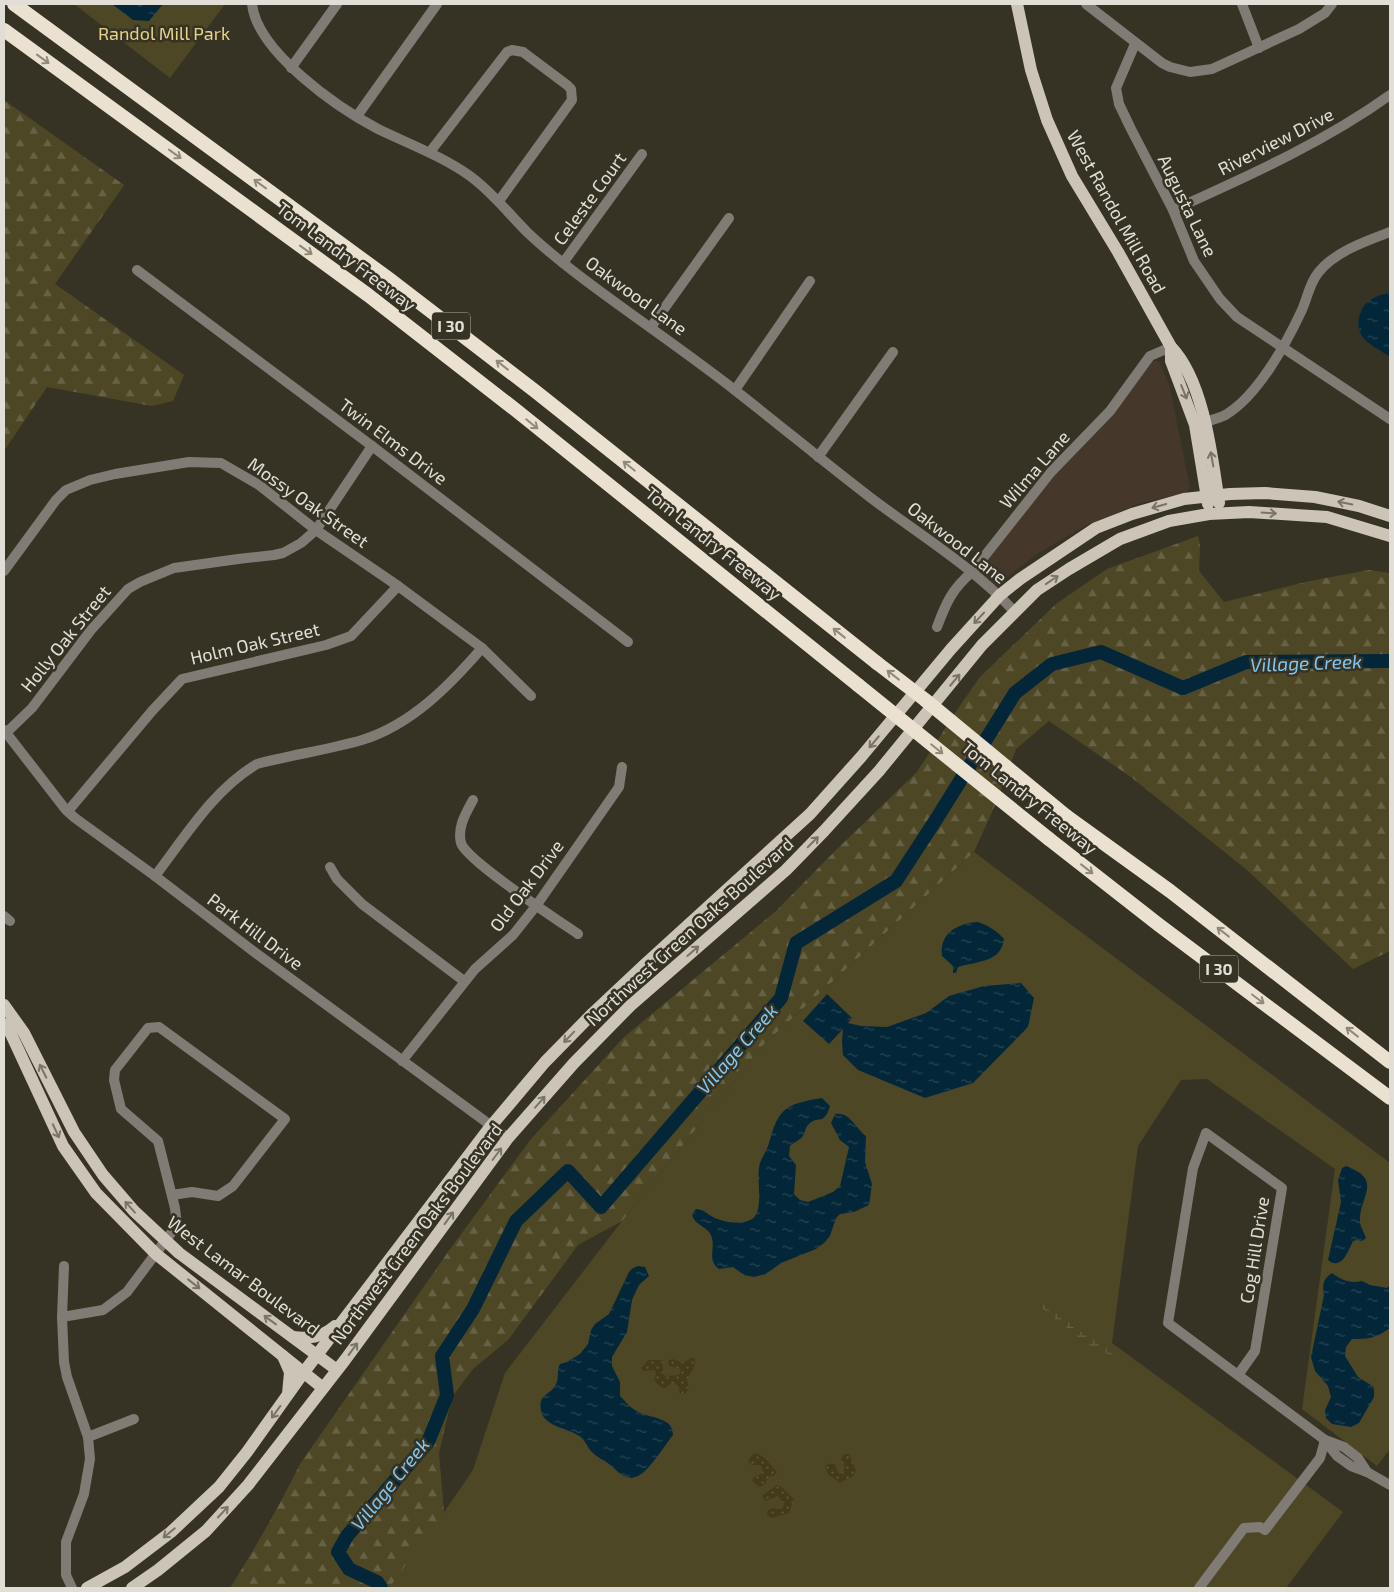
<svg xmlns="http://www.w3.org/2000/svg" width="1394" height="1592" font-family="'Exo 2',sans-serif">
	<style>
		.commercial { fill: #45372a }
		.green { fill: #4e4726 }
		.forest { fill: url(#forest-firs) }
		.wetland { fill: url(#wetland-marsh) }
		.sand { fill: url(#sand-dots) }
		.water { fill: url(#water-ripples) }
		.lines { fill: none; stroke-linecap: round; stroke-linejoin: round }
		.river { stroke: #032739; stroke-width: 14 }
		.minor { stroke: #807b75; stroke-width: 10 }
		.major { stroke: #ccc4b7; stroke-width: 12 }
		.highway { stroke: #ebe1d1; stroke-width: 14 }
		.highway-bridge { stroke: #ebe1d1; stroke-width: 14 }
		.oneway { stroke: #908a7b }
		.oneway2 { stroke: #7a7467 }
		.labels { text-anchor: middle; stroke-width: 5; stroke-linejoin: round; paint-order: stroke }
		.shield { fill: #363325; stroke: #adaba1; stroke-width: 1 }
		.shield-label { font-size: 16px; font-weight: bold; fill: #e0ded6 }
		.park-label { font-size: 18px; fill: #e5d38a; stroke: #363325 }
		.street-label { font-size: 18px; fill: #e0ded6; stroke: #363325 }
		.water-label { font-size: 19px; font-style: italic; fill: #7fc8f3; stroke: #363325 }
	</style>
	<defs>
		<pattern id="forest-firs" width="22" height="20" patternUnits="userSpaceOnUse" patternTransform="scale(1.25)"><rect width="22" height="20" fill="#4e4726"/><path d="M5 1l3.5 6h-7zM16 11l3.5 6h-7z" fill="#676145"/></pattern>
		<pattern id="wetland-marsh" width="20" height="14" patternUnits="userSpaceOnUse" patternTransform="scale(1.25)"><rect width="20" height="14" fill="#4e4726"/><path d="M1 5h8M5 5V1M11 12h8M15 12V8" fill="none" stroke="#676145"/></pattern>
		<pattern id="sand-dots" width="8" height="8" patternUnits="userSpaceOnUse" patternTransform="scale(1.25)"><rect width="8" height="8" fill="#433a1a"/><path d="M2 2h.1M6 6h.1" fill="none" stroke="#5e563b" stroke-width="1.8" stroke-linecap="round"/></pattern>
		<pattern id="water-ripples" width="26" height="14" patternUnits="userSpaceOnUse" patternTransform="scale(1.25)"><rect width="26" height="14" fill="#032739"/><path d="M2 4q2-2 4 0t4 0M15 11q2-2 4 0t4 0" fill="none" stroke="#274655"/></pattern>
	</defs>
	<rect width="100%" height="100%" fill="#363325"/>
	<!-- commercial -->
	<polygon class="commercial" points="1149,359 1159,362 1169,384 1190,488 1186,493 1141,503 1085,526 1040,552 994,587 976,573 978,567"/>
	<!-- green -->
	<g class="green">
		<polygon points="74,4 225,4 170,78"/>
		<polygon points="974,852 1390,1163 1390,1449 1377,1466 1302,1409 1335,1169 1207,1079 1181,1080 1138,1146 1112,1343 1343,1512 1286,1588 376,1588 444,1512 473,1470 505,1373 622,1221 764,1044"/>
	</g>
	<!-- forest -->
	<g class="forest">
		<polygon points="4,100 124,185 55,284 184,375 173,401 152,406 47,387 4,451"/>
		<path d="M1198,536L1200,545L1199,571L1224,602L1310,581L1369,570L1390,573V951L1353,969L1247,870L1131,777L1049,721L1016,749L996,803L974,852L764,1044L622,1221L578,1245L508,1340L473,1369L452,1397L439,1453L444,1512L389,1588H230C255,1548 279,1507 300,1464L448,1252L531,1139L623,1038L776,911L836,850L917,772L959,707L980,677L1056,604L1107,569Z"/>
	</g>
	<!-- wetland -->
	<polygon class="wetland" points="1040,1296 1048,1298 1072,1326 1079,1331 1093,1337 1101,1343 1116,1347 1122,1352 1115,1358 1103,1351 1098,1351 1083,1341 1038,1305 1037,1301"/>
	<!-- sand -->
	<g class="sand">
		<path d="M691,1358H695C696,1367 691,1372 687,1379L689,1389L685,1394H680L678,1386L675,1383H672L664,1389L657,1384L654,1379L656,1374L655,1370L643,1371L641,1368L648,1360H661L663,1364V1373L665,1376L679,1375L681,1369L670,1366L668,1364L669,1360L673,1359L683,1363Z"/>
		<polygon points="757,1453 765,1458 777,1472 774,1476 770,1476 763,1486 759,1487 752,1481 754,1477 763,1473 762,1467 760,1465 752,1465 748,1461 753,1454"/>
		<polygon points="844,1454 849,1454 856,1471 853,1476 840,1483 828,1474 825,1466 828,1464 833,1463 836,1466 838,1473 842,1474 845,1468 841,1459"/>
		<polygon points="777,1485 782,1487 794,1499 789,1513 772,1518 767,1516 768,1510 773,1508 782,1509 784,1505 778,1496 766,1501 763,1498 763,1495"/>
	</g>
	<!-- water -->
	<g class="water">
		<polygon points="112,4 163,4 149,21 133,20"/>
		<path d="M1390,291V357C1382,351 1368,345 1362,336C1355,325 1359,308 1369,301C1375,296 1384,294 1390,291Z"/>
		<path d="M978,922C989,926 996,930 1004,939C1001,963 977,961 958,967L956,973H953V966L942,956C939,933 958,923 978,922Z"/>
		<polygon points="1021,983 1034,998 1028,1027 973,1083 925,1098 858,1070 843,1055 842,1042 843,1029 829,1044 803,1021 827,994 852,1018 848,1023 861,1026 887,1027 926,1013 949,996 984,986"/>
		<path d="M822,1098L830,1106C824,1127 818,1114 808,1125C805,1128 805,1133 803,1136C800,1140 793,1143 790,1146L789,1156L796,1165L794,1194L800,1200L808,1202L833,1192L840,1186L849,1147L840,1140L831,1123L835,1114C850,1111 856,1129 866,1136L865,1162L872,1184L869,1205L854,1212L840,1214L836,1218L830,1236L824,1243L816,1249L781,1263L766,1274L754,1277L744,1275L733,1267L719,1269C707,1260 715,1250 712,1238C709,1226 694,1226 692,1214L696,1209C706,1210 705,1213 713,1217C723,1222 740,1225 750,1220C766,1214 755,1177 760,1163C762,1157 766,1152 768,1146C772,1134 775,1117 786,1109C796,1102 810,1100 822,1098Z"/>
		<path d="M1346,1166C1382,1180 1362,1193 1360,1219C1359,1225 1364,1232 1366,1238L1362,1241L1357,1240L1353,1241C1348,1251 1342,1271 1328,1260L1341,1202L1338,1180L1342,1168Z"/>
		<path d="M638,1266L645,1267L649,1276L639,1285L632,1300L627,1332L612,1357V1366L620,1382V1396C626,1402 631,1409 639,1412C652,1419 673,1417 673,1435C665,1445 649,1471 638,1476C625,1482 618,1471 609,1464C604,1460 598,1458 593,1453C588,1449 586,1442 582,1438C571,1428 545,1428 541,1411C538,1395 548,1396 555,1386C560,1379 556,1371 560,1364L567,1362L580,1354L588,1344L591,1330L595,1324L609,1314L629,1272L633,1268Z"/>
		<path d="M1332,1273C1342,1280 1349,1284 1362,1281L1370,1285L1387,1288L1390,1285V1328C1376,1338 1370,1339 1352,1339L1346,1347L1345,1356L1358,1377L1374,1387V1397L1359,1423L1351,1427L1332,1424L1326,1418L1325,1410L1331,1397L1328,1386L1315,1371L1311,1357L1324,1295C1322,1285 1323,1279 1332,1273Z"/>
	</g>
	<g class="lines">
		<!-- river -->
		<polyline class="river" points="381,1588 377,1582 349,1569 338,1552 347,1536 428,1442 447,1395 442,1356 473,1309 516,1221 568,1171 601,1207 781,998 796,943 896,881 937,818 1015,693 1052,664 1101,652 1183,688 1246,662 1390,661"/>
		<!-- minor -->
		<g class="minor">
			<path d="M252,4C257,52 338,108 378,129C409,144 442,156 470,176C492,192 508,213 527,232C553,257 583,279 612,300C653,330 695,359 736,391C781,426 825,463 871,498C920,535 973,567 1015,612"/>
			<polyline points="1086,4 1162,63 1170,67 1190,72 1212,69 1299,29 1325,13 1332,4"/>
			<polyline points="1242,4 1259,48"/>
			<polyline points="1135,44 1116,88 1119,104 1131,129 1173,210 1194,261 1220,299 1237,317 1390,419"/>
			<polyline points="291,68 337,4"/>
			<polyline points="357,116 437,4"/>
			<polyline points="430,152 507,52 512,50 523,52 567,85 571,89 572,100 499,201"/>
			<path d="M1173,210C1248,176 1323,143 1390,95"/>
			<polyline points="563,263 642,154"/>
			<polyline points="137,270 372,446 628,642"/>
			<polyline points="651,327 729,218"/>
			<polyline points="735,390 810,281"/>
			<path d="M1206,422C1213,419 1221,418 1227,414C1258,395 1286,344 1301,312C1307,300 1309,284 1318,273C1334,252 1366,241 1390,232"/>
			<polyline points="818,457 893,352"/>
			<polyline points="4,571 56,500 66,490 90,480 115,474 189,462 221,463 259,485 316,530 398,586 482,648 531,696"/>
			<path d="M937,627C946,603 952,589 972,572L1051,472L1110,411L1150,356L1171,347"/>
			<polyline points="4,730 66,810 75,818 155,876 253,951 508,1138"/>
			<polyline points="6,733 32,708 91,630 128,589 140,582 174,568 238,559 274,555 283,553 301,543 316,530 372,446"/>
			<path d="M473,800C466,813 457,827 461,843C466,860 559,921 578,934"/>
			<polyline points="68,811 152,711 182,679 326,645 351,636 398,586"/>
			<polyline points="330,867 337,879 362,904 464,981"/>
			<path d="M155,876C185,837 214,789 257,764C291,755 327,750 362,740C411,725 449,686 482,648"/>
			<polyline points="4,916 10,921"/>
			<polyline points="402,1061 475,969 513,935 536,906 619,787 622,767"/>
			<polyline points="64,1266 62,1317 64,1362 67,1377 88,1437 90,1459 84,1494 66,1542 66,1575 72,1588"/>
			<polyline points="62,1317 103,1310 127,1292 177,1225 175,1208 158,1141 121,1109 114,1080 115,1070 148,1028 159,1027 285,1119 233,1186 218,1196 192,1192 172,1195"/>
			<polyline points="1238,1375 1255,1351 1282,1188 1206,1133 1193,1168 1168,1323 1325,1440 1344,1447 1358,1458 1367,1472"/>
			<polyline points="88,1437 134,1419"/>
			<polyline points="1325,1441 1337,1456 1351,1466 1367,1472 1390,1485"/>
			<polyline points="1199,1588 1244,1528 1260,1527 1265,1530 1320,1458 1325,1440"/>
		</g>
		<!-- major -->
		<g class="major">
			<path d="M1017,4L1031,70L1047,120L1072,176L1118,252L1171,347C1204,381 1212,457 1219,503"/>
			<polyline points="1171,347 1171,361 1195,425 1208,504"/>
			<polyline points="4,1005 24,1033 74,1132 103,1175 134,1211 179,1253 337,1370"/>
			<polyline points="4,1024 11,1034 63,1146 96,1193 156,1254 323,1388"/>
			<path d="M293,1337C310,1339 322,1337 335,1326"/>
			<polyline points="283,1356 290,1372 288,1394"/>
			<polyline points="87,1588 125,1567 171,1532 219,1487 247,1452 304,1372 491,1126 545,1062 593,1013 643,966 810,814 861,757 951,649 1000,595 1020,579 1096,528 1132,514 1184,499 1230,494 1265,493 1315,497 1359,506 1390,516"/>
			<polyline points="132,1588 158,1570 206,1531 248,1485 345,1360 508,1138 574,1063 630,1006 786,870 824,831 879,771 982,645 1037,590 1069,569 1120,539 1169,521 1209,514 1249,512 1327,517 1390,536"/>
		</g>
		<!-- highway -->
		<g class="highway">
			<polyline points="14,4 389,279 535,391 877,663"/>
			<polyline points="4,30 368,295 517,411 858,685"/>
			<polyline points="1066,816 1170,891 1390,1062"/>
			<polyline points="1049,839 1159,925 1390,1098"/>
		</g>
		<!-- highway-bridge -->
		<g class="highway-bridge">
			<polyline points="877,663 924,699 1066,816"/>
			<polyline points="858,685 1049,839"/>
		</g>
	</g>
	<!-- one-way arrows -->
	<defs><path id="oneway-shaft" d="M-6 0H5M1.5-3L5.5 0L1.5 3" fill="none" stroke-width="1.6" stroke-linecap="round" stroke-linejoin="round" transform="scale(1.25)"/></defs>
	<g class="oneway">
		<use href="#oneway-shaft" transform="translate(43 59) rotate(36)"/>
		<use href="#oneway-shaft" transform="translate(175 154) rotate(36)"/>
		<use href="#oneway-shaft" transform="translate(260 184) rotate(-144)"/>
		<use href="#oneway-shaft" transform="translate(306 250) rotate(36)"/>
		<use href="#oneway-shaft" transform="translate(502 365) rotate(-142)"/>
		<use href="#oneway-shaft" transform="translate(532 424) rotate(39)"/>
		<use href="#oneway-shaft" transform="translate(629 466) rotate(-141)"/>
		<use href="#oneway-shaft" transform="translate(839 633) rotate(-142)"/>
		<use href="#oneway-shaft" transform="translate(893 675) rotate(-142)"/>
		<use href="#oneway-shaft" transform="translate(937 749) rotate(39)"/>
		<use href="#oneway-shaft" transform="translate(1087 869) rotate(38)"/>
		<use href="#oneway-shaft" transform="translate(1223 932) rotate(-142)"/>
		<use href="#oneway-shaft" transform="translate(1258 999) rotate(37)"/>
		<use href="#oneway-shaft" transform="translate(1352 1032) rotate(-142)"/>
	</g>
	<g class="oneway2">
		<use href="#oneway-shaft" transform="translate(1184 392) rotate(68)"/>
		<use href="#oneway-shaft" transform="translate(1212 459) rotate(-100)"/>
		<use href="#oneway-shaft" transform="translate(1345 503) rotate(-169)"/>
		<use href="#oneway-shaft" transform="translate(1159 506) rotate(164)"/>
		<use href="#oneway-shaft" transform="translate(1269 513) rotate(4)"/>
		<use href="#oneway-shaft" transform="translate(1052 580) rotate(-34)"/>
		<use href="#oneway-shaft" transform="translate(979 618) rotate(133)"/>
		<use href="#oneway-shaft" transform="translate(955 680) rotate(-50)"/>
		<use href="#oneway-shaft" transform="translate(874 742) rotate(130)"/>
		<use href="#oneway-shaft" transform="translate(813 842) rotate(-45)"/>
		<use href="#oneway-shaft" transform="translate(693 951) rotate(-41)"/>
		<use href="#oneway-shaft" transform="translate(569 1037) rotate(134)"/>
		<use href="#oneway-shaft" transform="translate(43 1071) rotate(-117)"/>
		<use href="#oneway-shaft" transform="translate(540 1102) rotate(-49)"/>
		<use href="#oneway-shaft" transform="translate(56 1131) rotate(65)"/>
		<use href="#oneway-shaft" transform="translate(497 1154) rotate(-53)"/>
		<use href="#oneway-shaft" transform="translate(130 1207) rotate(-132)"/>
		<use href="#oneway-shaft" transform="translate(449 1218) rotate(-54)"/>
		<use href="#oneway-shaft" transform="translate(194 1284) rotate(38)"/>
		<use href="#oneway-shaft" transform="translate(270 1320) rotate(-144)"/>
		<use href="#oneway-shaft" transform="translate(353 1349) rotate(-54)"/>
		<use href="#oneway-shaft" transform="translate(276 1412) rotate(126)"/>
		<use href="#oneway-shaft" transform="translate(223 1512) rotate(-47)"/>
		<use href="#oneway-shaft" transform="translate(169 1533) rotate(141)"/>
	</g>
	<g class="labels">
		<!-- shield labels -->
		<g class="shield">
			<rect x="432" y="312.5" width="38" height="27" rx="4"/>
			<rect x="1200" y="955.5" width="38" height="27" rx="4"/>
		</g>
		<g class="shield-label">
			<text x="451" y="332">I 30</text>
			<text x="1219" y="975">I 30</text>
		</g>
		<!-- park labels -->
		<g class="park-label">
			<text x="164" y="40">Randol Mill Park</text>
		</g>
		<!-- street labels -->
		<g class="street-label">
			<text transform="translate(1276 142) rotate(-27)" y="6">Riverview Drive</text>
			<text transform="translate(590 199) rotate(-54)" y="6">Celeste Court</text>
			<text transform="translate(1187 206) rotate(64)" y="6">Augusta Lane</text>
			<text transform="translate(1116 212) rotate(61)" y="6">West Randol Mill Road</text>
			<text transform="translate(346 257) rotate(37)" y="6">Tom Landry Freeway</text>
			<text transform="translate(636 296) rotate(36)" y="6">Oakwood Lane</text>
			<text transform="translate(393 442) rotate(37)" y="6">Twin Elms Drive</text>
			<text transform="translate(1035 470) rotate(-49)" y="6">Wilma Lane</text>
			<text transform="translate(308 503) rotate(35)" y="6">Mossy Oak Street</text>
			<text transform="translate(957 543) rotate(38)" y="6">Oakwood Lane</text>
			<text transform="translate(713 544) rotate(39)" y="6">Tom Landry Freeway</text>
			<text transform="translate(66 639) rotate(-51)" y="6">Holly Oak Street</text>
			<text transform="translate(255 644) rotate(-13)" y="6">Holm Oak Street</text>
			<text transform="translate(1029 798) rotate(39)" y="6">Tom Landry Freeway</text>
			<text transform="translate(527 886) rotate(-53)" y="6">Old Oak Drive</text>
			<text transform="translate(255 932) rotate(37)" y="6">Park Hill Drive</text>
			<text transform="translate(690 932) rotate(-42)" y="6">Northwest Green Oaks Boulevard</text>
			<text transform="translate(417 1234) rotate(-53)" y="6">Northwest Green Oaks Boulevard</text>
			<text transform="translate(1255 1250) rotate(-81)" y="6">Cog Hill Drive</text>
			<text transform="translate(243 1276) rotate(37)" y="6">West Lamar Boulevard</text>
		</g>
		<!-- water labels -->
		<g class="water-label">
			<text transform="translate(1306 663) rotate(-2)" y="7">Village Creek</text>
			<text transform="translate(737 1049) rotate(-49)" y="7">Village Creek</text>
			<text transform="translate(390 1484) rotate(-51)" y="7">Village Creek</text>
		</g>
	</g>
	<!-- border -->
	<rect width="1394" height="1592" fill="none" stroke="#e0ded6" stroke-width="10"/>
</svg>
